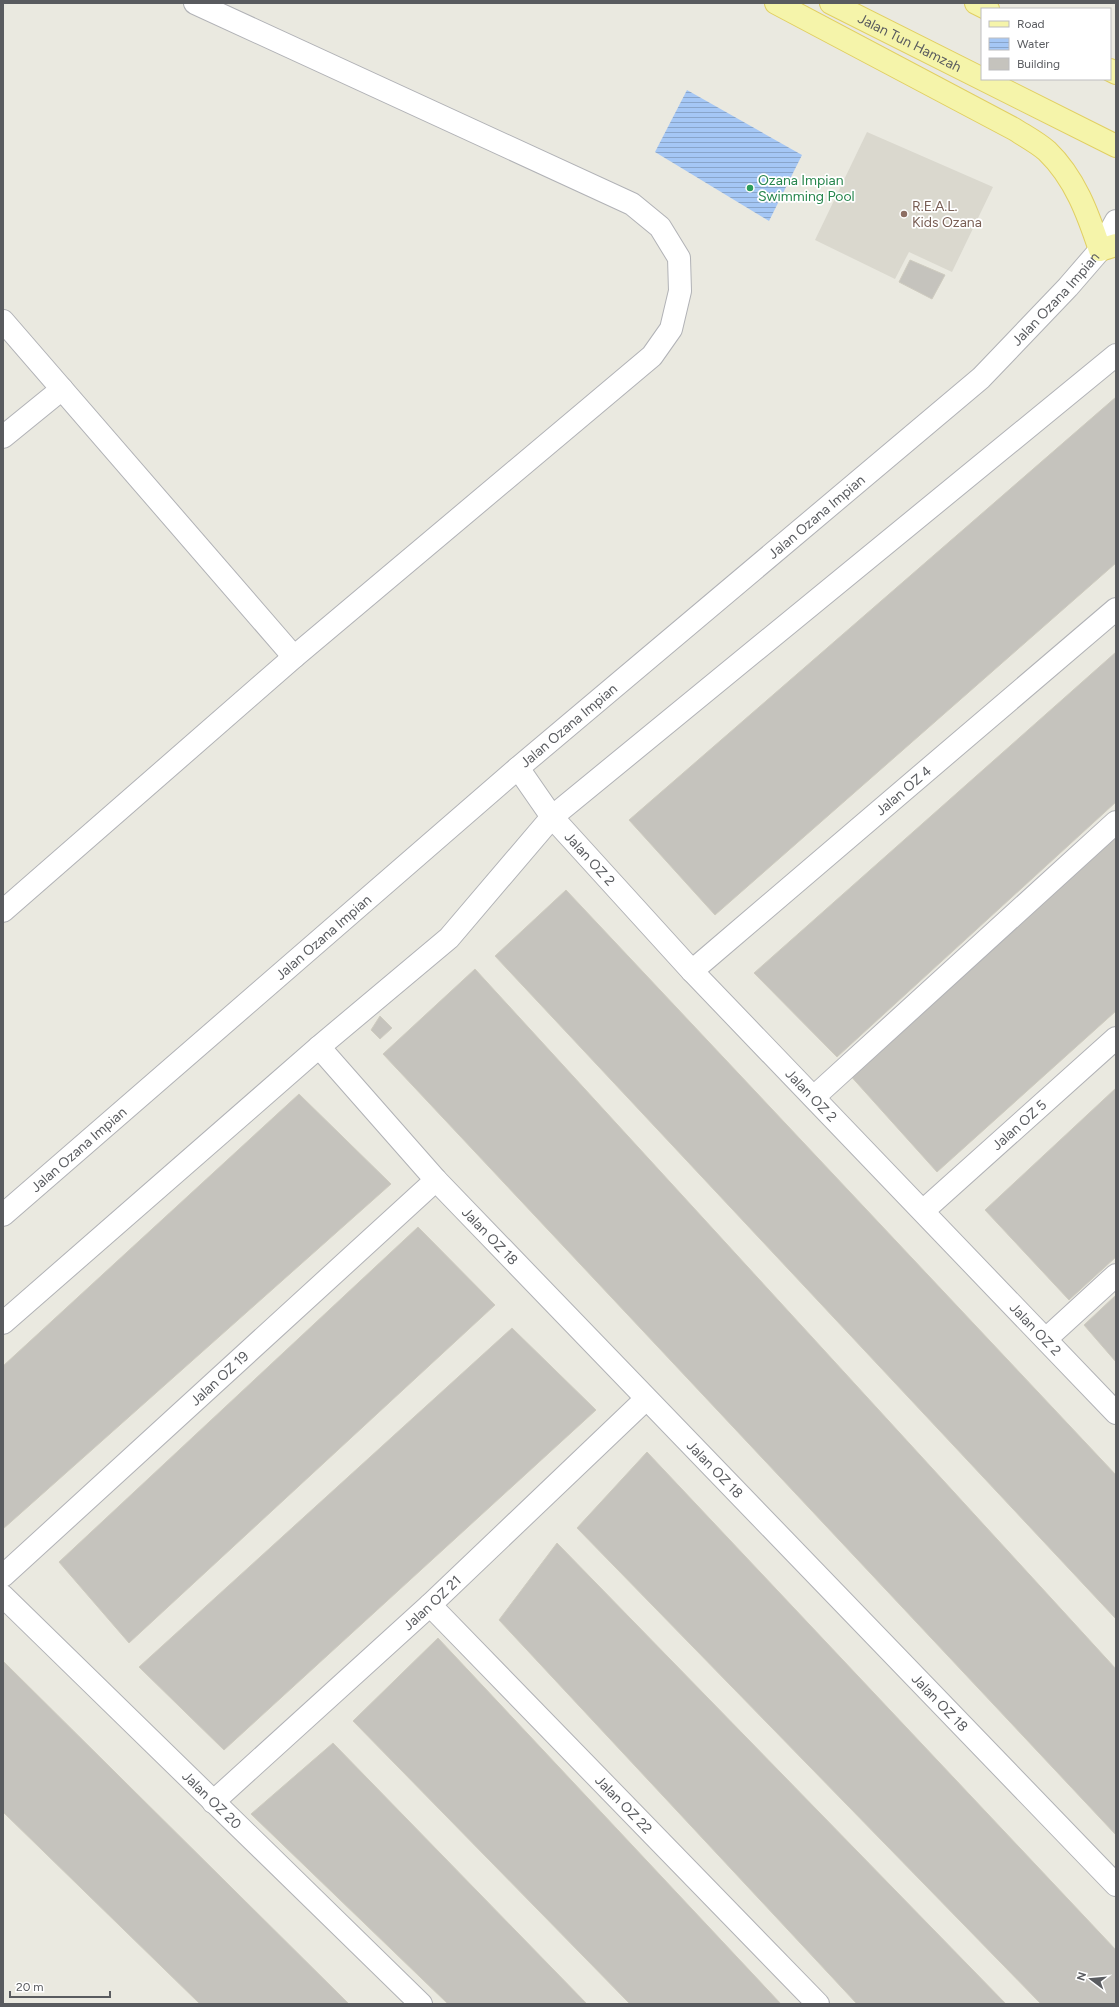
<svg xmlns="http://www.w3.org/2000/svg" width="1119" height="2007" font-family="Figtree,sans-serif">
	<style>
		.education { fill: #dad8ce }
		.water { fill: url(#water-rules) }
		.building { fill: #c5c3bd; stroke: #cecbbf }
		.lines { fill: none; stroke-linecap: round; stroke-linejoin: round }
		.minor-casing { stroke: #b1b2b6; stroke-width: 24 }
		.major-casing { stroke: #e1cf62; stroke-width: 24 }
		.minor { stroke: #fff; stroke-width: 22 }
		.major { stroke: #f5f4aa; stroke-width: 22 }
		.leisure-dot { fill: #2e9e5b; stroke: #fff; stroke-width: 1.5 }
		.education-dot { fill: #8d6e63; stroke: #fff; stroke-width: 1.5 }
		.labels { text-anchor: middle; stroke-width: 3.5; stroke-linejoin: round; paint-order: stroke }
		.street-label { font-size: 14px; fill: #595b5f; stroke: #fff }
		.leisure-label { font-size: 14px; fill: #27864d; stroke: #fff; text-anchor: start }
		.education-label { font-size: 14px; fill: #785e54; stroke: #fff; text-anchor: start }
	</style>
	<defs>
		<pattern id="water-rules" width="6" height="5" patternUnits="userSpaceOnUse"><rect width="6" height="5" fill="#a5c7f5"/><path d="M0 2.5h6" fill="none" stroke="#89a5ca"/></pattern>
	</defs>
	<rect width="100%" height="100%" fill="#eae9e0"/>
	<!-- education -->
	<polygon class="education" points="867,132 993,187 952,272 909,252 895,279 815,240"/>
	<!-- water -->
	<polygon class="water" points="687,90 802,155 769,221 655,152"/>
	<!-- building -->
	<g class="building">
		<polygon points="910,260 945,275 932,299 899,282"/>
		<polygon points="1116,397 1116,563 715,915 629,820"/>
		<polygon points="1116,652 1116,802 837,1057 754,973"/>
		<polygon points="1116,833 1116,1011 937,1172 848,1073"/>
		<polygon points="566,890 1116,1475 1116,1619 495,956"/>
		<polygon points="475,969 1116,1669 1116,1835 383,1054"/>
		<polygon points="380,1016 392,1028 380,1039 371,1030"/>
		<polygon points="1116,1088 1116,1257 1069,1300 985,1210"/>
		<polygon points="299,1094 391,1184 3,1529 3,1366"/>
		<polygon points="418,1227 495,1305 129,1643 59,1562"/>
		<polygon points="1116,1295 1116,1362 1084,1325"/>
		<polygon points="512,1328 596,1410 224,1750 139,1667"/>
		<polygon points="647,1452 1116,1950 1116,2004 1041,2004 577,1528"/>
		<polygon points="557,1543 1006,2004 857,2004 499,1620"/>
		<polygon points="438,1638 781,2004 630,2004 353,1721"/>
		<polygon points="3,1661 349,2004 200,2004 3,1812"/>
		<polygon points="333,1743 587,2004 448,2004 251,1814"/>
	</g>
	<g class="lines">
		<!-- minor casing -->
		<g class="minor-casing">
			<g id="minor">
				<polyline points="3,321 294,657"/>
				<polyline points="3,437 62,389"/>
				<path id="s1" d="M518,768L552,817L692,971L1116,1413"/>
				<polyline points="3,911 294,657 652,356 671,329 680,291 679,258 660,227 632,204 195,3"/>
				<path id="s2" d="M692,971L1116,609"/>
				<path id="s3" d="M319,1047L436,1180L1116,1885"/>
				<polyline points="814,1097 1116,822"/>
				<path id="s4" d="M923,1211L1116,1038"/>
				<path id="s5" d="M3,1215L518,768L981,378L1068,287L1100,250L1116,221"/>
				<polyline points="3,1323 319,1047 449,938 552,817 1116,355"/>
				<polyline points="1046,1339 1116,1275"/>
				<path id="s6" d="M3,1576L436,1180"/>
				<path id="s7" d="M3,1596L421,2004"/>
				<path id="s8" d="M430,1605L818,2004"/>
				<path id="s9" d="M213,1802L430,1605L646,1399"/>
			</g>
		</g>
		<!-- major casing -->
		<g class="major-casing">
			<g id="major">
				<path d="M776,3L1014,129C1025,136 1038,143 1047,151C1075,178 1088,214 1100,250L1116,245"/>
				<path id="s10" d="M831,3L1116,146"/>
				<polyline points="976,3 988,9"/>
				<polyline points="1110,70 1116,73"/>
			</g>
		</g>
		<!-- minor -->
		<use href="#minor" class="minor"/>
		<!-- major -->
		<use href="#major" class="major"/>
	</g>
	<!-- markers -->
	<circle class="leisure-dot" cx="750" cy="188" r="4"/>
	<circle class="education-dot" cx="904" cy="214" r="4"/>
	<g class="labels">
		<!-- street labels -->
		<g class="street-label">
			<text dy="5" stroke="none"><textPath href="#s10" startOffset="88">Jalan Tun Hamzah</textPath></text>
			<text dy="5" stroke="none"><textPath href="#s5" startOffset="1396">Jalan Ozana Impian</textPath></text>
			<text dy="5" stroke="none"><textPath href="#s5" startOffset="1072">Jalan Ozana Impian</textPath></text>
			<text dy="5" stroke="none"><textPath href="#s5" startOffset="748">Jalan Ozana Impian</textPath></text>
			<text dy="5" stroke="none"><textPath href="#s2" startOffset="278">Jalan OZ 4</textPath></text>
			<text dy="5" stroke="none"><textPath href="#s1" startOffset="116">Jalan OZ 2</textPath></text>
			<text dy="5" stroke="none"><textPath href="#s5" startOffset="424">Jalan Ozana Impian</textPath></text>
			<text dy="5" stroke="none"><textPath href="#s1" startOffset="440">Jalan OZ 2</textPath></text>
			<text dy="5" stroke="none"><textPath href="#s4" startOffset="129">Jalan OZ 5</textPath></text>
			<text dy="5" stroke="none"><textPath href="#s5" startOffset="100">Jalan Ozana Impian</textPath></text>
			<text dy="5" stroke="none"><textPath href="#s3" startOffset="255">Jalan OZ 18</textPath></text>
			<text dy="5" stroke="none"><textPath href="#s1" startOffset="764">Jalan OZ 2</textPath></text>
			<text dy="5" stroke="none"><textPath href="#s6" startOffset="293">Jalan OZ 19</textPath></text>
			<text dy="5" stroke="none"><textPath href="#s3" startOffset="579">Jalan OZ 18</textPath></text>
			<text dy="5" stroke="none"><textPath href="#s9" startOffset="296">Jalan OZ 21</textPath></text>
			<text dy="5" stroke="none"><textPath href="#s3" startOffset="903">Jalan OZ 18</textPath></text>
			<text dy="5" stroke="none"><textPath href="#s7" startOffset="292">Jalan OZ 20</textPath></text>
			<text dy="5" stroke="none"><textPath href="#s8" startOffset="278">Jalan OZ 22</textPath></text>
		</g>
		<!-- leisure labels -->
		<g class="leisure-label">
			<text x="758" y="185">Ozana Impian<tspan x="758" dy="16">Swimming Pool</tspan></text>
		</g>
		<!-- education labels -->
		<g class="education-label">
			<text x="912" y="211">R.E.A.L.<tspan x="912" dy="16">Kids Ozana</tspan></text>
		</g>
	</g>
	<!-- border -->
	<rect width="1119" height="2007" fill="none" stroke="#595b5f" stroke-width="8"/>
	<!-- legend -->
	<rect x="981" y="8" width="130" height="72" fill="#ffffff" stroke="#bdbdbf"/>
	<rect x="989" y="21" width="20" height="6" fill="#f5f4aa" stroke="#bdbdbf"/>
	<text x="1017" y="28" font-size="12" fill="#595b5f">Road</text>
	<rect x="989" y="38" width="20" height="12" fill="url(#water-rules)" stroke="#bdbdbf"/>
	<text x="1017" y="48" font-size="12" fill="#595b5f">Water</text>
	<rect x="989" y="58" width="20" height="12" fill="#c5c3bd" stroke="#bdbdbf"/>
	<text x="1017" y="68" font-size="12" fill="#595b5f">Building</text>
	<!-- north arrow -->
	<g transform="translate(1091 1979) rotate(286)" stroke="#ffffff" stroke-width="3" paint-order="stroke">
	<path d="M0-3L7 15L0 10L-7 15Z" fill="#595b5f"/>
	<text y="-6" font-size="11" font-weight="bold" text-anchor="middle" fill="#595b5f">N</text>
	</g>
	<!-- scale -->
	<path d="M10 1991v6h100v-6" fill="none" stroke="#595b5f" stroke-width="2"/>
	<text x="16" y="1991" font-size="12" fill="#595b5f" stroke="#ffffff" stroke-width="3" paint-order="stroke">20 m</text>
</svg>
